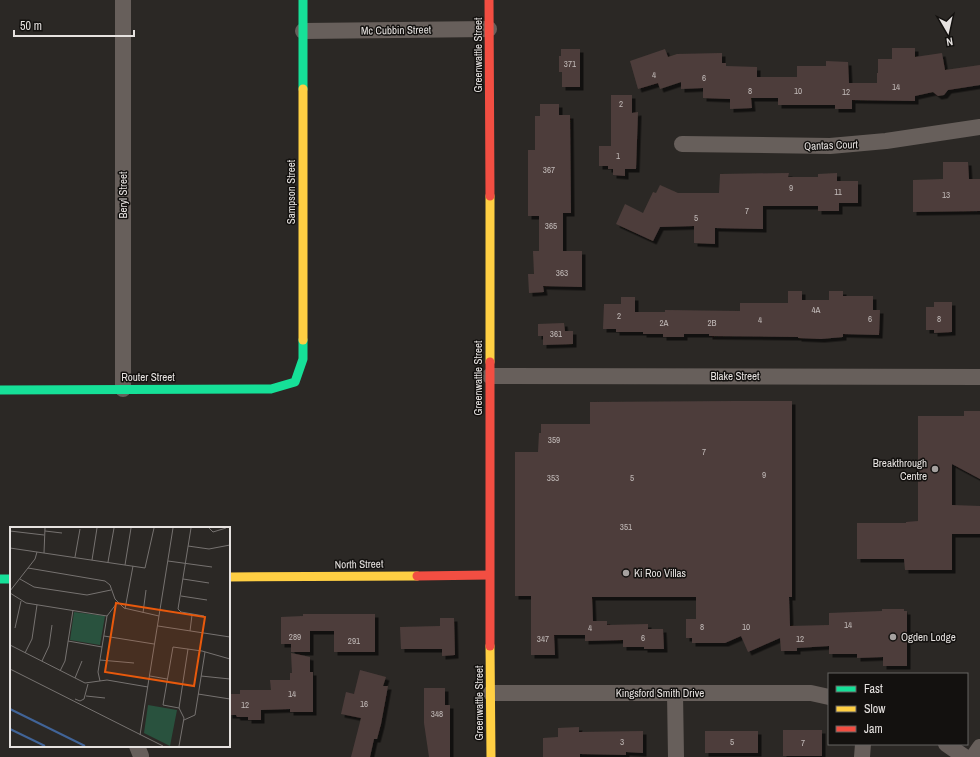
<svg xmlns="http://www.w3.org/2000/svg" width="980" height="757" font-family="'Archivo Narrow',sans-serif">
	<style>
		.building { fill: #4d3d3b; filter: url(#shadow) }
		.lines { fill: none; stroke-linecap: round; stroke-linejoin: round }
		.street { stroke: #675f5b; stroke-width: 16 }
		.fast { stroke: #16e098; stroke-width: 9 }
		.slow { stroke: #ffcf43; stroke-width: 9 }
		.jam { stroke: #f24e42; stroke-width: 9 }
		.poi-dot { fill: #a5a19f; stroke: #13110f; stroke-width: 1.5 }
		.labels { text-anchor: middle; stroke-width: 3; stroke-linejoin: round; paint-order: stroke }
		.number-label { font-size: 9px; fill: #c0b9b7 }
		.street-label { font-size: 11px; fill: #e6e2e0; stroke: #13110f }
		.poi-label { font-size: 11px; fill: #e6e2e0; stroke: #13110f; text-anchor: start }
		.inset-river { fill: none; stroke: #416498; stroke-width: 2 }
		.inset-road { fill: none; stroke: #767270; stroke-width: 1 }
		.view { fill: #e8590c; fill-opacity: 0.15; stroke: #e8590c; stroke-width: 2 }
		.inset-edge { fill: none; stroke: #e6e2e0; stroke-width: 2 }
	</style>
	<defs>
		<filter id="shadow"><feDropShadow dx="3.5" dy="3.5" stdDeviation="0" flood-color="#0009"/></filter>
	</defs>
	<rect width="100%" height="100%" fill="#2b2825"/>
	<!-- building -->
	<g class="building">
		<polygon points="892,48 915,48 915,57 942,53 945,70 980,65 980,85 948,90 944,95 938,96 933,92 915,96 915,101 852,100 852,109 835,109 835,105 778,105 778,98 751,98 752,108 730,109 730,99 703,98 703,88 681,89 681,82 660,89 658,83 638,89 630,61 665,49 668,57 677,54 722,53 722,63 726,63 726,66 757,67 757,77 797,77 797,66 826,66 826,61 848,62 849,83 877,83 877,73 878,73 878,59 892,59"/>
		<polygon points="561,49 580,49 580,87 562,87 562,72 559,72 559,56 561,56"/>
		<polygon points="611,95 632,95 632,113 638,112 636,169 625,169 625,176 613,175 613,169 608,169 608,166 599,166 599,146 611,146"/>
		<polygon points="540,104 559,104 559,115 570,115 571,213 563,213 563,251 582,251 582,287 543,286 544,292 529,293 528,274 534,274 533,251 539,251 539,216 528,216 528,150 535,150 535,116 540,116"/>
		<polygon points="943,162 968,162 969,179 980,179 980,211 913,212 913,180 943,179"/>
		<polygon points="789,173 788,177 818,177 818,174 837,173 837,181 858,181 858,203 839,203 839,211 818,211 818,206 763,206 763,229 715,228 715,244 694,243 694,226 660,227 653,241 616,224 625,204 643,213 653,192 656,193 660,185 678,193 719,193 720,174"/>
		<polygon points="788,291 802,291 802,300 829,300 829,291 843,291 843,296 873,296 873,310 880,310 879,335 843,334 843,337 821,339 798,338 798,337 709,336 709,334 684,334 684,337 663,337 663,334 643,334 643,332 616,332 616,329 603,329 604,304 621,304 621,297 635,297 635,312 665,312 665,310 740,311 740,303 788,303"/>
		<polygon points="934,302 952,302 952,332 934,333 934,330 926,330 926,307 934,307"/>
		<polygon points="564,323 565,331 573,331 573,344 543,345 543,336 538,336 538,324"/>
		<polygon points="736,401 792,401 792,597 789,597 790,626 829,625 829,613 882,611 882,609 904,609 904,611 907,611 907,666 883,666 883,657 857,658 857,654 829,654 829,646 797,648 797,651 781,651 780,638 748,652 741,636 725,643 692,643 692,638 686,638 686,619 696,619 696,597 592,597 593,621 607,621 607,625 648,624 648,629 663,629 664,649 644,649 644,647 623,647 623,640 585,641 585,635 554,635 555,655 531,655 531,596 515,596 515,452 538,452 539,433 541,433 541,424 590,424 590,402"/>
		<polygon points="964,411 980,411 980,479 952,464 952,505 980,506 980,534 952,534 952,570 905,570 904,559 857,559 857,523 906,523 906,522 918,521 918,416 964,416"/>
		<polygon points="303,614 375,614 375,652 334,652 334,631 310,631 310,652 291,652 291,644 281,644 281,617 303,616"/>
		<polygon points="440,618 454,618 455,655 442,656 442,649 401,649 400,627 440,626"/>
		<polygon points="291,653 310,657 310,672 313,672 313,712 290,712 290,709 261,710 261,720 248,720 248,717 237,717 236,715 229,715 229,694 240,694 240,690 271,690 270,680 290,680 290,673 292,673"/>
		<polygon points="360,670 386,677 383,686 388,686 381,724 377,739 374,739 370,757 351,757 361,718 341,714 346,692 354,694"/>
		<polygon points="424,688 445,688 445,705 450,705 450,757 429,757 424,723"/>
		<polygon points="579,727 579,732 643,731 643,753 626,752 626,755 580,754 580,757 543,757 543,738 558,737 558,728"/>
		<rect x="783" y="730" width="39" height="26"/>
		<rect x="705" y="731" width="53" height="22"/>
	</g>
	<g class="lines">
		<!-- street -->
		<g class="street">
			<polyline points="303,31 489,29"/>
			<polyline points="682,144 830,146 886,141 980,127"/>
			<polyline points="490,376 980,377"/>
			<polyline points="123,389 123,0"/>
			<polyline points="491,693 811,693 829,697"/>
			<polyline points="675,693 676,757"/>
			<polyline points="946,744 965,757"/>
			<polyline points="137,746 141,756"/>
			<polyline points="862,757 863,744"/>
			<polyline points="973,757 980,747"/>
		</g>
		<!-- fast -->
		<g class="fast">
			<polyline points="303,0 303,89"/>
			<polyline points="0,390 271,389 295,382 303,359 303,340"/>
			<polyline points="0,579 11,579"/>
		</g>
		<!-- slow -->
		<g class="slow">
			<polyline points="303,89 303,340"/>
			<polyline points="490,196 490,362"/>
			<polyline points="229,577 417,576"/>
			<polyline points="490,646 491,757"/>
		</g>
		<!-- jam -->
		<g class="jam">
			<polyline points="489,0 490,196"/>
			<polyline points="417,576 489,575"/>
			<polyline points="490,646 490,362"/>
		</g>
	</g>
	<!-- markers -->
	<g class="poi-dot">
		<circle cx="935" cy="469" r="4"/>
		<circle cx="626" cy="573" r="4"/>
		<circle cx="893" cy="637" r="4"/>
	</g>
	<g class="labels">
		<!-- number labels -->
		<g class="number-label">
			<text x="570" y="67">371</text>
			<text x="654" y="78">4</text>
			<text x="704" y="81">6</text>
			<text x="896" y="90">14</text>
			<text x="750" y="94">8</text>
			<text x="798" y="94">10</text>
			<text x="846" y="95">12</text>
			<text x="621" y="107">2</text>
			<text x="618" y="159">1</text>
			<text x="549" y="173">367</text>
			<text x="791" y="191">9</text>
			<text x="838" y="195">11</text>
			<text x="946" y="198">13</text>
			<text x="747" y="214">7</text>
			<text x="696" y="221">5</text>
			<text x="551" y="229">365</text>
			<text x="562" y="276">363</text>
			<text x="816" y="313">4A</text>
			<text x="619" y="319">2</text>
			<text x="870" y="322">6</text>
			<text x="939" y="322">8</text>
			<text x="760" y="323">4</text>
			<text x="664" y="326">2A</text>
			<text x="712" y="326">2B</text>
			<text x="556" y="337">361</text>
			<text x="554" y="443">359</text>
			<text x="704" y="455">7</text>
			<text x="764" y="478">9</text>
			<text x="553" y="481">353</text>
			<text x="632" y="481">5</text>
			<text x="626" y="530">351</text>
			<text x="848" y="628">14</text>
			<text x="702" y="630">8</text>
			<text x="746" y="630">10</text>
			<text x="590" y="631">4</text>
			<text x="295" y="640">289</text>
			<text x="643" y="641">6</text>
			<text x="543" y="642">347</text>
			<text x="800" y="642">12</text>
			<text x="354" y="644">291</text>
			<text x="292" y="697">14</text>
			<text x="364" y="707">16</text>
			<text x="245" y="708">12</text>
			<text x="437" y="717">348</text>
			<text x="622" y="745">3</text>
			<text x="732" y="745">5</text>
			<text x="803" y="746">7</text>
		</g>
		<!-- street labels -->
		<g class="street-label">
			<text transform="translate(396 30) rotate(-1)" y="4">Mc Cubbin Street</text>
			<text transform="translate(478 55) rotate(-90)" y="4">Greenwattle Street</text>
			<text transform="translate(831 145) rotate(-2)" y="4">Qantas Court</text>
			<text transform="translate(291 192) rotate(-90)" y="4">Sampson Street</text>
			<text transform="translate(123 195) rotate(-90)" y="4">Beryl Street</text>
			<text x="735" y="380">Blake Street</text>
			<text x="148" y="381">Router Street</text>
			<text transform="translate(478 378) rotate(-90)" y="4">Greenwattle Street</text>
			<text transform="translate(359 564) rotate(-1)" y="4">North Street</text>
			<text x="660" y="697">Kingsford Smith Drive</text>
			<text transform="translate(479 703) rotate(-90)" y="4">Greenwattle Street</text>
		</g>
		<!-- poi labels -->
		<g class="poi-label">
			<text x="927" y="467" text-anchor="end">Breakthrough<tspan x="927" dy="13">Centre</tspan></text>
			<text x="634" y="577">Ki Roo Villas</text>
			<text x="901" y="641">Ogden Lodge</text>
		</g>
	</g>
	<!-- overview -->
	<g transform="translate(10 527)">
		<rect width="220" height="220" fill="#2b2825"/>
		<path d="M64,85L95,89L90,118L60,113ZM138,178L167,183L160,219L134,206Z" fill="#29523e"/>
		<path class="inset-river" d="M0,182L75,219M0,202L35,219"/>
		<path class="inset-road" d="M181,1L168,82L171,85L194,89M199,1L203,5L216,1M0,4L34,8M35,4L52,6M178,19L199,22L220,18M0,21L135,41L144,1M34,26L35,1M65,30L70,2M82,33L87,1M158,34L202,40M98,35L104,1M115,38L121,1M18,41L95,54L100,58L105,72L114,81L149,89M10,52L24,60L77,68L101,63M173,52L199,56M0,64L25,32L27,25M0,66L16,76L97,89M171,69L197,73M115,82L123,39M133,86L136,63M148,99L220,110M5,101L11,74M180,104L182,88M94,109L144,117M58,114L92,120M0,118L75,156L97,153L138,160M15,126L22,112L27,78M90,133L124,136M32,134L39,119L42,98M0,142L153,219M50,144L55,134L63,83M140,149L157,152M191,149L220,152M65,151L72,134M90,154L88,145L97,89L107,76M188,167L220,172M76,169L95,171M65,172L70,174L74,172L78,157M169,181L153,178L163,120L192,124L220,132M174,193L185,188L195,125M130,208L163,1M169,219L174,191L169,181L178,122"/>
		<path class="view" d="M106,76L195,90L184,159L95,145Z"/>
		<rect width="220" height="220" class="inset-edge"/>
	</g>
	<!-- legend -->
	<rect x="828" y="673" width="140" height="72" fill="#13110f" stroke="#676563"/>
	<rect x="836" y="686" width="20" height="6" fill="#16e098" stroke="#676563"/>
	<text x="864" y="693" font-size="12" fill="#e6e2e0">Fast</text>
	<rect x="836" y="706" width="20" height="6" fill="#ffcf43" stroke="#676563"/>
	<text x="864" y="713" font-size="12" fill="#e6e2e0">Slow</text>
	<rect x="836" y="726" width="20" height="6" fill="#f24e42" stroke="#676563"/>
	<text x="864" y="733" font-size="12" fill="#e6e2e0">Jam</text>
	<!-- north arrow -->
	<g transform="translate(948 32) rotate(171)" stroke="#13110f" stroke-width="3" paint-order="stroke">
	<path d="M0-3L7 15L0 10L-7 15Z" fill="#e6e2e0"/>
	<text y="-6" font-size="11" font-weight="bold" text-anchor="middle" fill="#e6e2e0">N</text>
	</g>
	<!-- scale -->
	<path d="M14 30v6h120v-6" fill="none" stroke="#e6e2e0" stroke-width="2"/>
	<text x="20" y="30" font-size="12" fill="#e6e2e0" stroke="#13110f" stroke-width="3" paint-order="stroke">50 m</text>
</svg>
